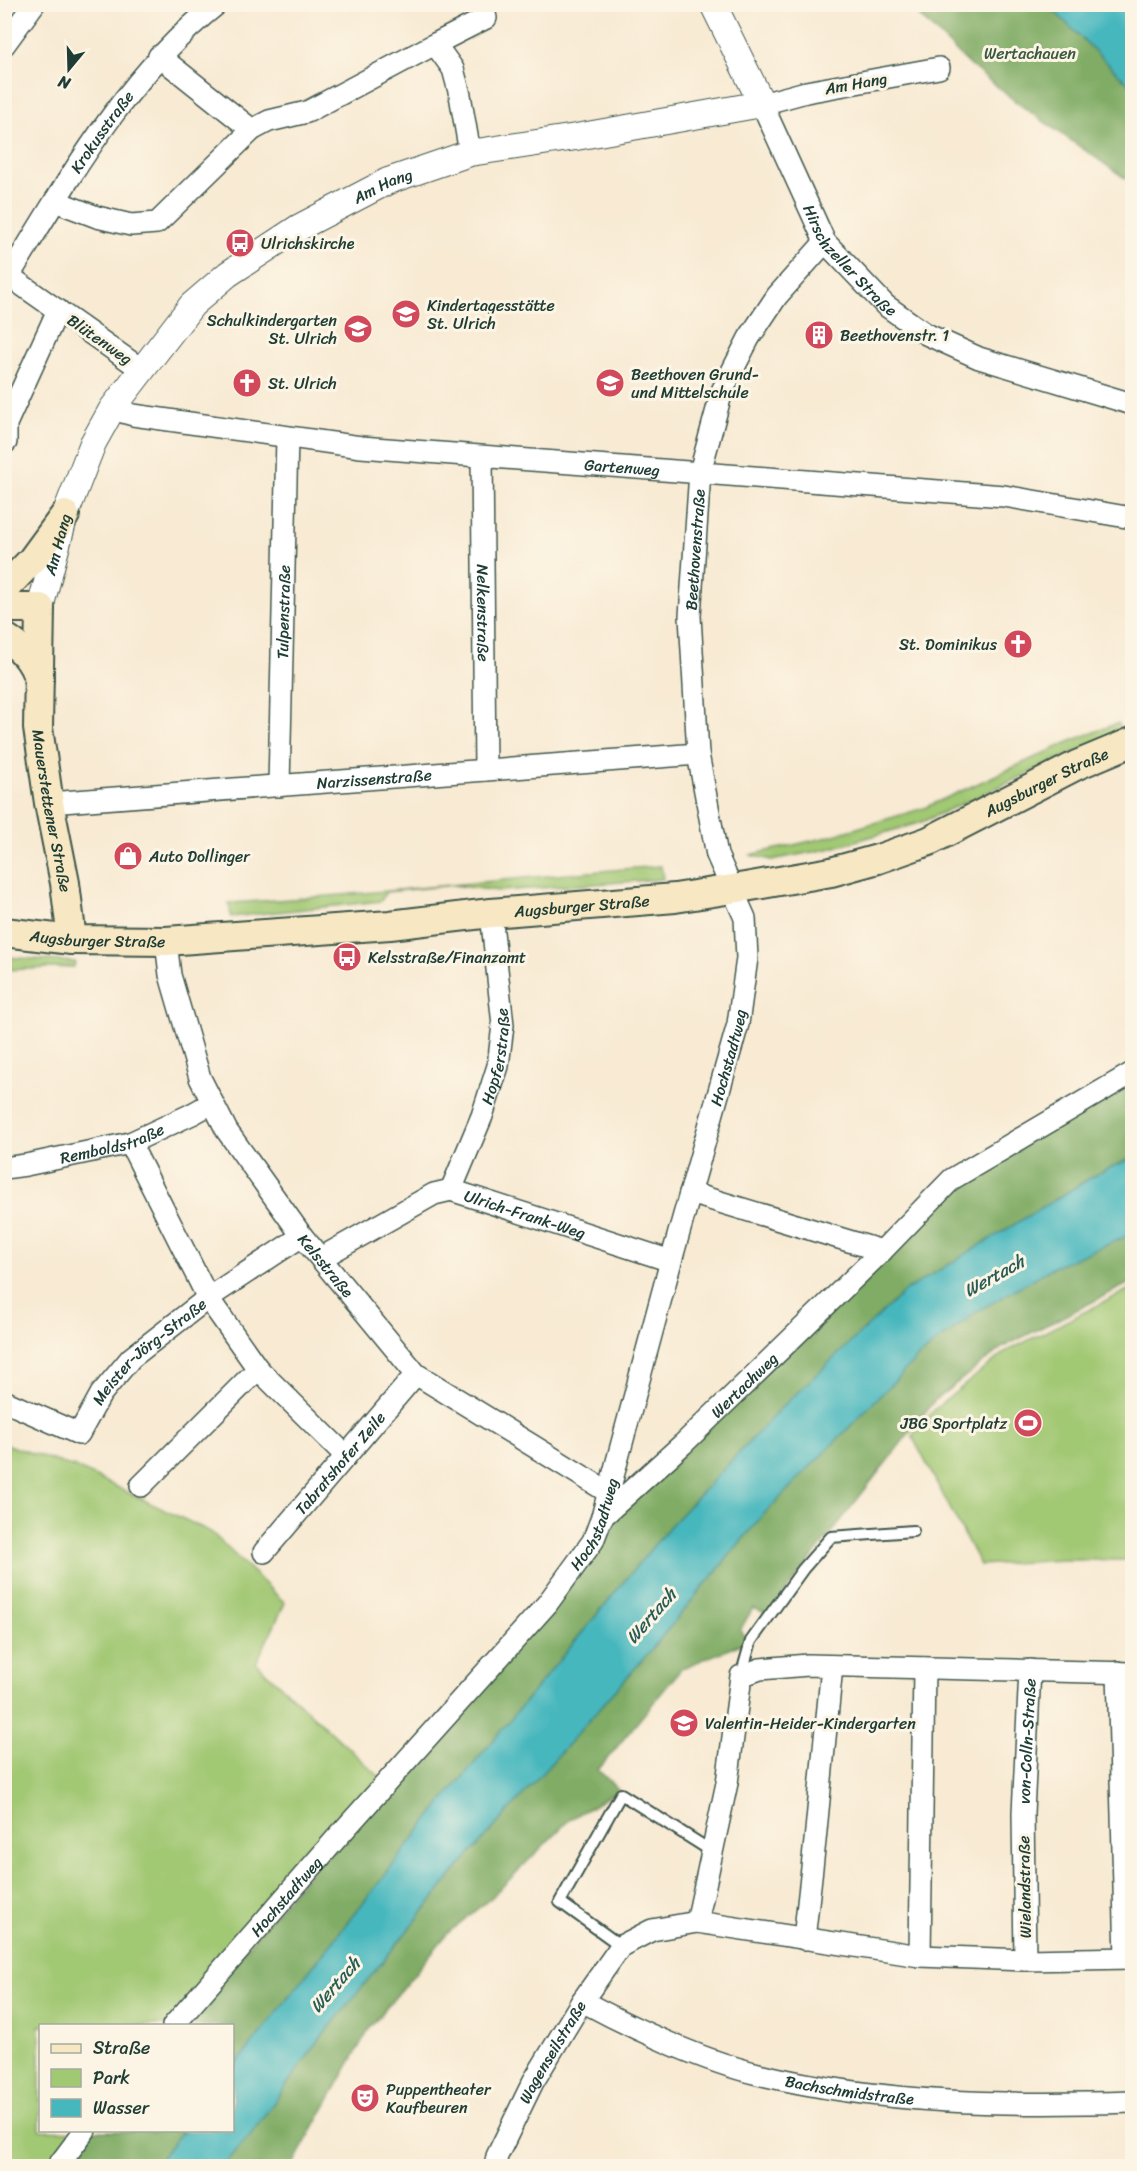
<svg xmlns="http://www.w3.org/2000/svg" width="1137" height="2171" font-family="Sriracha,sans-serif">
	<style>
		.green { fill: #a1c873; stroke: #608254; stroke-width: 1.5 }
		.forest { fill: #80ac65; stroke: #50744c; stroke-width: 1.5 }
		.water { fill: #47b7be; stroke: #337a79; stroke-width: 1.5 }
		.lines { fill: none; stroke-linecap: round; stroke-linejoin: round }
		.service-casing { stroke: #40574c; stroke-width: 14 }
		.minor-casing { stroke: #40574c; stroke-width: 24 }
		.tertiary-casing { stroke: #40574c; stroke-width: 28 }
		.secondary-casing { stroke: #40574c; stroke-width: 32 }
		.service { stroke: #fff; stroke-width: 10 }
		.minor { stroke: #fff; stroke-width: 21 }
		.tertiary { stroke: #fff; stroke-width: 26 }
		.secondary { stroke: #f7e8c3; stroke-width: 28 }
		.labels { text-anchor: middle; stroke-width: 6; stroke-linejoin: round; paint-order: stroke }
		.park-label { font-size: 16px; fill: #395941; stroke: #fcf5e5 }
		.street-label { font-size: 16px; fill: #1f3d34; stroke: #fcf5e5 }
		.poi-label { font-size: 16px; fill: #1f3d34; stroke: #fcf5e5; text-anchor: start }
		.water-label { font-size: 18px; font-style: italic; fill: #295c56; stroke: #fcf5e5 }
	</style>
	<rect width="100%" height="100%" fill="#fcf5e5"/>
	<filter id="ink" filterUnits="userSpaceOnUse"><feTurbulence type="fractalNoise" baseFrequency=".0167" numOctaves="2"/><feDisplacementMap in="SourceGraphic" scale="12" xChannelSelector="R" yChannelSelector="G"/><feConvolveMatrix kernelMatrix="1 2 1 2 8 2 1 2 1" color-interpolation-filters="sRGB"/></filter>
	<filter id="wash" filterUnits="userSpaceOnUse"><feTurbulence type="fractalNoise" baseFrequency=".008" numOctaves="4" result="noise"/><feDisplacementMap in="SourceGraphic" scale="24" xChannelSelector="R" yChannelSelector="G"/><feGaussianBlur stdDeviation="1.35" result="paint"/><feColorMatrix in="noise" values="0 0 0 0 0 0 0 0 0 0 0 0 0 0 0 0 0 1.4 0 .05"/><feComposite in="paint" operator="in"/></filter>
	<g filter="url(#wash)">
		<rect width="100%" height="100%" fill="#f8ead3"/>
		<!-- green -->
		<g class="green">
			<polygon points="1118,723 1121,731 922,822 828,849 772,860 750,855 824,838 924,808 1071,741"/>
			<path d="M661,866L663,879L499,891L453,885L386,892L381,901L231,917L229,903C373,895 517,877 661,866Z"/>
			<polygon points="5,957 75,962 74,967 5,970"/>
			<polygon points="1132,1288 1132,1560 1063,1560 980,1565 912,1436 935,1409 1005,1352"/>
			<polygon points="5,1444 79,1469 211,1532 285,1603 256,1663 382,1779 168,2025 40,2026 40,2130 80,2131 53,2166 5,2166"/>
		</g>
		<!-- forest -->
		<g class="forest">
			<polygon points="908,5 1048,5 1132,87 1132,183 1020,105 971,66"/>
			<polygon points="1132,1081 1132,1158 1097,1174 905,1291 782,1407 670,1526 444,1800 233,2068 232,2026 181,2026 606,1518 954,1182"/>
			<polygon points="1132,1234 1132,1282 1003,1347 934,1401 768,1614 753,1608 740,1630 749,1641 682,1668 598,1770 618,1789 616,1792 569,1820 492,1897 448,1933 369,2029 292,2166 223,2166 251,2134 320,2039 459,1867 645,1657 762,1516 918,1357 976,1312 1052,1268"/>
			<polygon points="92,2131 183,2131 154,2166 65,2166"/>
		</g>
		<!-- water -->
		<g class="water">
			<polygon points="1048,5 1132,5 1132,87 1055,12"/>
			<polygon points="1132,1158 1132,1234 1052,1268 976,1312 918,1357 762,1516 645,1657 459,1867 320,2039 251,2134 223,2166 154,2166 183,2131 232,2130 233,2068 444,1800 670,1526 782,1407 905,1291 1097,1174"/>
		</g>
	</g>
	<g filter="url(#ink)">
		<g class="lines">
			<!-- service casing -->
			<g class="service-casing">
				<g id="service">
					<polyline points="741,1676 751,1641 803,1569 831,1537 913,1531"/>
					<polyline points="621,1946 560,1902 621,1794 713,1852"/>
					<polyline points="394,2166 395,2166"/>
				</g>
			</g>
			<!-- minor casing -->
			<g class="minor-casing">
				<g id="minor">
					<polyline points="4,45 34,4"/>
					<polyline points="159,56 252,130"/>
					<path id="s1" d="M939,68L806,92L762,104L825,242L885,305L926,334L979,358L1132,404"/>
					<polyline points="470,153 460,95 453,69 435,44 486,18 482,4"/>
					<polyline points="55,201 97,217 131,225 157,223 252,130 269,121 307,112 435,44"/>
					<path id="s2" d="M141,369L9,276C68,180 127,75 217,4"/>
					<path id="s3" d="M112,409L133,415L361,447L1004,496L1132,518"/>
					<polyline points="6,442 6,424 58,310"/>
					<path id="s4" d="M482,457L485,770"/>
					<path id="s5" d="M279,786L287,437"/>
					<path id="s6" d="M49,803L698,754"/>
					<path id="s7" d="M166,941L170,975L200,1078L227,1131L302,1236L416,1374L608,1492"/>
					<polyline points="130,1143 208,1298 258,1369 346,1456"/>
					<path id="s8" d="M4,1168L26,1165L130,1143L192,1114L212,1103"/>
					<path id="s9" d="M451,1190L482,1116L498,1066L503,1025L491,913"/>
					<polyline points="690,1193 882,1251"/>
					<path id="s10" d="M321,1258L434,1194L451,1190L671,1261"/>
					<path id="s11" d="M4,1401L79,1434L101,1394L131,1358L208,1298L302,1236"/>
					<polyline points="141,1486 258,1369"/>
					<path id="s12" d="M602,1517L683,1444L882,1251L952,1179L1132,1073"/>
					<path id="s13" d="M264,1552L416,1374"/>
					<polyline points="1118,1672 1126,1958"/>
					<polyline points="697,1922 727,1783 741,1676 760,1669 808,1665 1132,1673"/>
					<polyline points="804,1939 815,1841 832,1666"/>
					<polyline points="920,1956 924,1668"/>
					<path id="s14" d="M1025,1960L1023,1813L1030,1670"/>
					<path id="s15" d="M582,2001C632,2028 703,2061 758,2074C884,2104 1004,2106 1132,2102"/>
					<path id="s16" d="M173,2026L335,1840L547,1604L593,1541L602,1517L671,1261L738,1024L747,958L745,918L717,855L698,754L690,616L700,472L722,391L749,338L777,296L825,242"/>
					<polyline points="58,2166 85,2130"/>
					<path id="s17" d="M495,2166L497,2156L533,2082L582,2001L621,1946L652,1930L697,1922L920,1956L1025,1960L1132,1958"/>
				</g>
			</g>
			<!-- tertiary casing -->
			<g class="tertiary-casing">
				<g id="tertiary">
					<path id="s18" d="M40,608L65,515L93,443L112,409L192,305L228,274L298,228L388,181L470,153L576,137L762,104L713,4"/>
				</g>
			</g>
			<!-- secondary casing -->
			<g class="secondary-casing">
				<g id="secondary">
					<polyline points="4,589 32,560 65,515"/>
					<path id="s19" d="M4,608H40L38,728L49,803L65,883L72,940"/>
					<path d="M4,637C22,648 32,659 39,679"/>
					<path id="s20" d="M4,932L72,940L166,941L390,925L491,913L675,898L745,887L831,872L878,859L929,841L1077,765L1132,742"/>
				</g>
			</g>
			<!-- service -->
			<use href="#service" class="service"/>
			<!-- minor -->
			<use href="#minor" class="minor"/>
			<!-- tertiary -->
			<use href="#tertiary" class="tertiary"/>
			<!-- secondary -->
			<use href="#secondary" class="secondary"/>
		</g>
	</g>
	<!-- icons -->
	<defs>
		<g id="bus-disc" transform="scale(1.5)"><circle r="9.5" fill="#d1495b" stroke="#fcf5e5"/><path d="M-5-6H5V4H4V6H2V4H-2V6H-4V4H-5ZM-3.5-4V0h7V-4ZM-3.5 1.2v1.5H-2V1.2ZM2 1.2v1.5H3.5V1.2Z" fill="#fff"/></g>
		<g id="school-disc" transform="scale(1.5)"><circle r="9.5" fill="#d1495b" stroke="#fcf5e5"/><path d="M0-5L7-2L0 1L-7-2ZM-4 1L0 2.5L4 1V4Q0 6-4 4Z" fill="#fff"/></g>
		<g id="building-disc" transform="scale(1.5)"><circle r="9.5" fill="#d1495b" stroke="#fcf5e5"/><path d="M-4-6H4V6H1V3H-1V6H-4ZM-2.5-4.3h1.7v1.8h-1.7ZM.8-4.3h1.7v1.8H.8ZM-2.5-1h1.7V.8h-1.7ZM.8-1h1.7V.8H.8Z" fill="#fff"/></g>
		<g id="church-disc" transform="scale(1.5)"><circle r="9.5" fill="#d1495b" stroke="#fcf5e5"/><path d="M-1.2-6h2.4v3.5h3.3v2.4h-3.3V6h-2.4V-.1h-3.3v-2.4h3.3Z" fill="#fff"/></g>
		<g id="shop-disc" transform="scale(1.5)"><circle r="9.5" fill="#d1495b" stroke="#fcf5e5"/><path d="M-5-2.5h2.3a2.7 3.5 0 0 1 5.4 0H5L5.5 6h-11ZM-1.5-2.5h3a1.5 2.3 0 0 0-3 0Z" fill="#fff"/></g>
		<g id="stadium-disc" transform="scale(1.5)"><circle r="9.5" fill="#d1495b" stroke="#fcf5e5"/><path d="M0-5a6.5 5 0 1 0 0 10a6.5 5 0 1 0 0-10ZM-3.5-1.8h7v3.6h-7Z" fill="#fff"/></g>
		<g id="theatre-disc" transform="scale(1.5)"><circle r="9.5" fill="#d1495b" stroke="#fcf5e5"/><path d="M-5-5.5Q0-4 5-5.5V0Q5 5 0 6Q-5 5-5 0ZM-3.3-2.5H-1v1.5H-3.3ZM1-2.5H3.3v1.5H1ZM-2.8 1Q0 5.5 2.8 1Z" fill="#fff"/></g>
	</defs>
	<g fill-rule="evenodd">
		<use href="#bus-disc" x="240" y="243"/>
		<use href="#school-disc" x="406" y="314"/>
		<use href="#school-disc" x="358" y="329"/>
		<use href="#building-disc" x="819" y="335"/>
		<use href="#church-disc" x="247" y="383"/>
		<use href="#school-disc" x="610" y="383"/>
		<use href="#church-disc" x="1018" y="644"/>
		<use href="#shop-disc" x="128" y="856"/>
		<use href="#bus-disc" x="347" y="957"/>
		<use href="#stadium-disc" x="1028" y="1423"/>
		<use href="#school-disc" x="684" y="1723"/>
		<use href="#theatre-disc" x="365" y="2098"/>
	</g>
	<g class="labels">
		<!-- park labels -->
		<g class="park-label">
			<text x="1030" y="59">Wertachauen</text>
		</g>
		<!-- street labels -->
		<g class="street-label">
			<text transform="translate(856 83) rotate(-10)" y="6">Am Hang</text>
			<text dy="6" stroke="none"><textPath href="#s2" startOffset="333">Krokusstraße</textPath></text>
			<text dy="6" stroke="none"><textPath href="#s18" startOffset="570">Am Hang</textPath></text>
			<text dy="6" stroke="none"><textPath href="#s1" startOffset="362">Hirschzeller Straße</textPath></text>
			<text transform="translate(100 339) rotate(35)" y="6">Blütenweg</text>
			<text dy="6" stroke="none"><textPath href="#s3" startOffset="514">Gartenweg</textPath></text>
			<text dy="6" stroke="none"><textPath href="#s18" startOffset="66">Am Hang</textPath></text>
			<text dy="6" stroke="none"><textPath href="#s16" startOffset="1662">Beethovenstraße</textPath></text>
			<text dy="6" stroke="none"><textPath href="#s5" startOffset="174">Tulpenstraße</textPath></text>
			<text dy="6" stroke="none"><textPath href="#s4" startOffset="156">Nelkenstraße</textPath></text>
			<text dy="6" stroke="none"><textPath href="#s6" startOffset="326">Narzissenstraße</textPath></text>
			<text dy="6" stroke="none"><textPath href="#s20" startOffset="1066">Augsburger Straße</textPath></text>
			<text dy="6" stroke="none"><textPath href="#s19" startOffset="240">Mauerstettener Straße</textPath></text>
			<text dy="6" stroke="none"><textPath href="#s20" startOffset="580">Augsburger Straße</textPath></text>
			<text dy="6" stroke="none"><textPath href="#s20" startOffset="94">Augsburger Straße</textPath></text>
			<text dy="6" stroke="none"><textPath href="#s9" startOffset="142">Hopferstraße</textPath></text>
			<text dy="6" stroke="none"><textPath href="#s16" startOffset="1144">Hochstadtweg</textPath></text>
			<text dy="6" stroke="none"><textPath href="#s8" startOffset="111">Remboldstraße</textPath></text>
			<text dy="6" stroke="none"><textPath href="#s10" startOffset="225">Ulrich-Frank-Weg</textPath></text>
			<text dy="6" stroke="none"><textPath href="#s7" startOffset="368">Kelsstraße</textPath></text>
			<text dy="6" stroke="none"><textPath href="#s11" startOffset="192">Meister-Jörg-Straße</textPath></text>
			<text dy="6" stroke="none"><textPath href="#s12" startOffset="194">Wertachweg</textPath></text>
			<text dy="6" stroke="none"><textPath href="#s13" startOffset="117">Tabratshofer Zeile</textPath></text>
			<text dy="6" stroke="none"><textPath href="#s16" startOffset="658">Hochstadtweg</textPath></text>
			<text dy="6" stroke="none"><textPath href="#s14" startOffset="219">von-Colln-Straße</textPath></text>
			<text transform="translate(1024 1887) rotate(-91)" y="6">Wielandstraße</text>
			<text dy="6" stroke="none"><textPath href="#s16" startOffset="172">Hochstadtweg</textPath></text>
			<text dy="6" stroke="none"><textPath href="#s17" startOffset="128">Wagenseilstraße</textPath></text>
			<text dy="6" stroke="none"><textPath href="#s15" startOffset="284">Bachschmidstraße</textPath></text>
		</g>
		<!-- poi labels -->
		<g class="poi-label">
			<text x="261" y="249">Ulrichskirche</text>
			<text x="427" y="311">Kindertagesstätte<tspan x="427" dy="18">St. Ulrich</tspan></text>
			<text x="337" y="326" text-anchor="end">Schulkindergarten<tspan x="337" dy="18">St. Ulrich</tspan></text>
			<text x="840" y="341">Beethovenstr. 1</text>
			<text x="631" y="380">Beethoven Grund-<tspan x="631" dy="18">und Mittelschule</tspan></text>
			<text x="268" y="389">St. Ulrich</text>
			<text x="997" y="650" text-anchor="end">St. Dominikus</text>
			<text x="149" y="862">Auto Dollinger</text>
			<text x="368" y="963">Kelsstraße/Finanzamt</text>
			<text x="1007" y="1429" text-anchor="end">JBG Sportplatz</text>
			<text x="705" y="1729">Valentin-Heider-Kindergarten</text>
			<text x="386" y="2095">Puppentheater<tspan x="386" dy="18">Kaufbeuren</tspan></text>
		</g>
		<!-- water labels -->
		<g class="water-label">
			<text transform="translate(994 1276) rotate(-29)" y="6">Wertach</text>
			<text transform="translate(651 1616) rotate(-49)" y="6">Wertach</text>
			<text transform="translate(335 1985) rotate(-49)" y="6">Wertach</text>
		</g>
	</g>
	<!-- margin -->
	<rect width="1137" height="2171" fill="none" stroke="#fcf5e5" stroke-width="24"/>
	<!-- legend -->
	<rect x="39" y="2024" width="195" height="108" fill="#fcf5e5" stroke="#a4ab9e" stroke-width="1.5"/>
	<rect x="51" y="2044" width="30" height="9" fill="#f7e8c3" stroke="#a4ab9e" stroke-width="1.5"/>
	<text x="93" y="2054" font-size="18" fill="#1f3d34">Straße</text>
	<rect x="51" y="2069" width="30" height="18" fill="#a1c873" stroke="#a4ab9e" stroke-width="1.5"/>
	<text x="93" y="2084" font-size="18" fill="#1f3d34">Park</text>
	<rect x="51" y="2099" width="30" height="18" fill="#47b7be" stroke="#a4ab9e" stroke-width="1.5"/>
	<text x="93" y="2114" font-size="18" fill="#1f3d34">Wasser</text>
	<!-- north arrow -->
	<g transform="translate(69 69) rotate(199)" stroke="#fcf5e5" stroke-width="4.5" paint-order="stroke">
	<path d="M0-4.5L10 22L0 15L-10 22Z" fill="#1f3d34"/>
	<text y="-9" font-size="16" font-weight="bold" text-anchor="middle" fill="#1f3d34">N</text>
	</g>
</svg>
